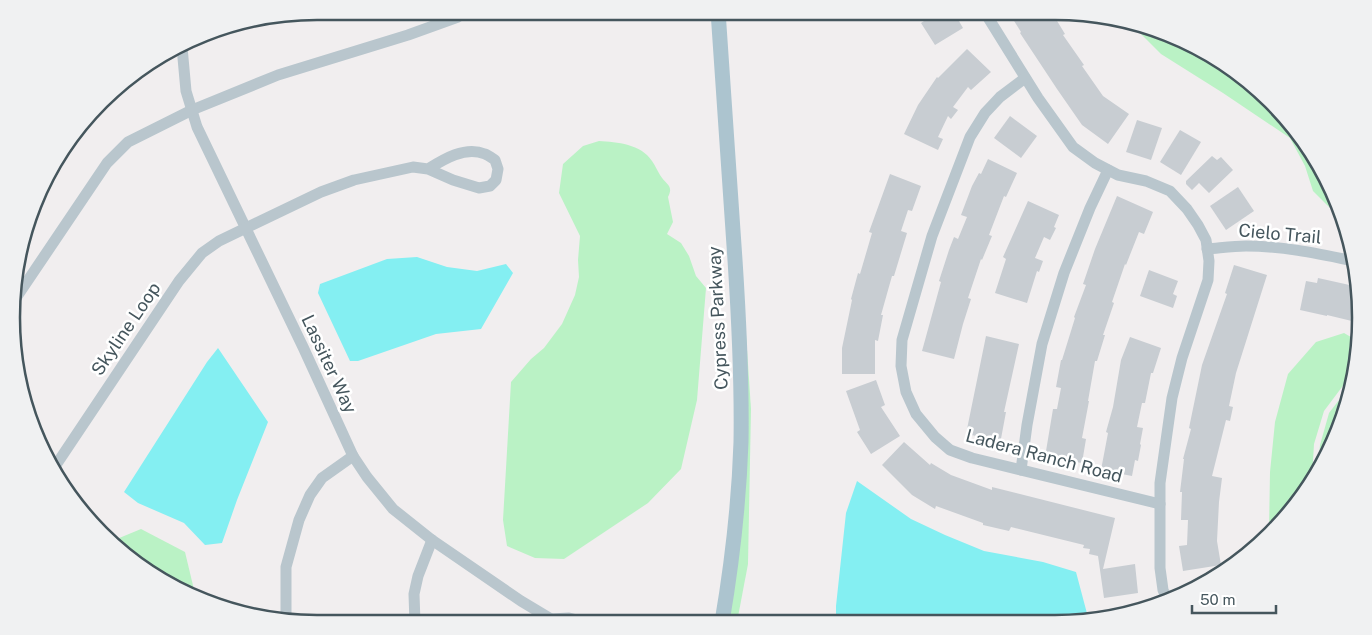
<svg xmlns="http://www.w3.org/2000/svg" width="1372" height="635" font-family="'Public Sans',sans-serif">
	<style>
		.green { fill: #baf2c5 }
		.water { fill: #84eff2 }
		.building { fill: #c8cdd2 }
		.lines { fill: none; stroke-linecap: round; stroke-linejoin: round }
		.minor { stroke: #b9c6cd; stroke-width: 11 }
		.major { stroke: #acc4cf; stroke-width: 15 }
		.labels { text-anchor: middle; stroke-width: 5; stroke-linejoin: round; paint-order: stroke }
		.street-label { font-size: 18px; fill: #45565d; stroke: #fff }
		.rim { fill: none; stroke: #45565d; stroke-width: 2.5 }
	</style>
	<rect width="100%" height="100%" fill="#f1eeef"/>
	<!-- green -->
	<g class="green">
		<polygon points="1134,27 1172,35 1271,101 1338,201 1339,210 1330,208 1313,191 1305,166 1290,138 1223,93 1161,54"/>
		<path d="M599,141C617,142 641,144 652,161C655,165 657,170 660,175C666,185 674,185 668,197L673,222L667,234L681,243L689,256L696,276L706,288L697,400L681,469L648,503L564,559L535,558L507,546L503,520L511,382L531,359L544,348L562,324L575,295L579,277L578,260L580,236L559,193L563,164L583,146Z"/>
		<polygon points="744,305 751,409 748,564 737,622 729,622"/>
		<polygon points="1344,333 1356,340 1348,379 1324,411 1314,444 1312,478 1297,504 1269,532 1270,472 1275,422 1288,374 1316,342"/>
		<polygon points="1346,391 1337,435 1318,468 1320,445 1329,413"/>
		<polygon points="141,529 185,552 196,598 112,541"/>
	</g>
	<!-- water -->
	<g class="water">
		<polygon points="417,257 447,267 477,271 506,264 513,273 481,329 436,334 358,361 350,361 318,293 320,284 387,259"/>
		<polygon points="218,348 268,422 237,500 222,543 205,545 184,523 138,503 124,492 207,362"/>
		<polygon points="857,481 911,519 945,535 984,551 1043,562 1076,572 1089,621 836,622 836,606 846,513"/>
	</g>
	<!-- building -->
	<g class="building">
		<polygon points="918,11 953,11 963,28 935,45 921,23 924,21"/>
		<polygon points="1019,11 1051,11 1065,34 1063,35 1084,65 1082,66 1103,96 1129,114 1108,144 1082,125 1057,89 1020,33 1021,32 1011,16"/>
		<polygon points="967,49 991,72 971,90 968,87 953,107 958,110 951,119 948,116 938,137 943,139 938,150 904,134 918,105 937,77 938,78"/>
		<polygon points="1010,116 1037,136 1021,158 994,138"/>
		<polygon points="1137,120 1162,128 1151,160 1126,152"/>
		<polygon points="1180,130 1201,142 1181,175 1160,162"/>
		<polygon points="1212,156 1217,160 1221,157 1233,170 1209,193 1199,183 1192,190 1186,184 1186,181"/>
		<polygon points="988,159 1017,173 1006,197 1004,196 989,235 992,236 982,260 981,259 968,298 971,299 963,324 954,359 922,351 941,282 939,281 949,250 954,237 958,239 967,217 961,215 972,186 979,173 981,174"/>
		<polygon points="890,174 921,186 912,211 908,210 901,231 907,233 894,276 892,276 881,315 883,315 878,341 875,340 875,374 842,374 842,348 852,300 851,299 858,273 860,274 872,233 869,232"/>
		<polygon points="1238,187 1254,211 1226,230 1210,206"/>
		<polygon points="1117,196 1153,212 1144,234 1139,232 1126,265 1125,264 1112,302 1114,303 1103,335 1105,335 1097,361 1095,361 1088,401 1089,401 1082,438 1086,439 1082,463 1045,457 1053,409 1057,409 1061,388 1056,387 1061,360 1062,360 1075,318 1074,317 1086,285 1083,284 1095,249"/>
		<polygon points="1028,201 1059,215 1054,227 1056,228 1050,240 1044,237 1035,258 1043,261 1039,272 1037,271 1027,303 995,293 1006,259 1003,257"/>
		<polygon points="1234,265 1267,275 1236,373 1229,406 1233,407 1230,421 1226,420 1212,476 1222,478 1219,502 1217,541 1221,565 1183,571 1179,546 1187,545 1188,520 1181,520 1182,492 1180,492 1184,459 1183,459 1191,429 1189,428 1202,365 1227,294 1225,293"/>
		<polygon points="1149,270 1178,281 1173,294 1177,296 1173,308 1140,296"/>
		<polygon points="1318,278 1354,286 1361,318 1360,323 1327,315 1327,316 1300,310 1306,281 1317,283"/>
		<polygon points="986,336 1019,344 1004,412 1006,412 1000,444 992,443 992,439 966,434"/>
		<polygon points="1130,337 1161,348 1153,373 1151,373 1145,403 1142,403 1137,427 1143,428 1140,444 1141,445 1138,461 1135,460 1132,476 1101,470 1108,433 1106,432 1113,407 1121,360"/>
		<polygon points="876,380 885,405 881,407 900,436 871,454 857,432 860,430 846,391"/>
		<polygon points="904,442 930,465 931,463 951,475 992,490 992,487 1115,518 1103,569 1135,564 1138,593 1104,598 1098,556 1089,554 1090,549 1083,548 1084,545 1011,527 1009,531 983,525 983,523 936,506 935,509 912,495 882,465"/>
	</g>
	<g class="lines">
		<!-- minor -->
		<g class="minor">
			<polyline points="984,11 1038,98 1073,147 1095,163 1118,175 1146,181 1170,191 1187,209 1198,225 1206,240 1209,261 1208,280 1182,358 1172,398 1160,483 1160,568 1163,590 1168,601"/>
			<polyline points="182,47 186,91 197,127 303,347 353,456 367,477 393,509 432,540 521,601 551,619 556,623"/>
			<polyline points="1025,78 1000,97 985,113 970,137 932,236 902,340 901,366 906,392 916,414 935,437 950,450 972,458 1160,504"/>
			<path d="M1207,249C1220,248 1233,246 1246,246C1281,246 1315,253 1349,260"/>
			<polyline points="16,298 107,163 128,142 192,110 278,75 408,35 458,17"/>
			<path d="M54,468L179,281L202,253L219,241L321,192L354,180L413,167L428,169L453,180L479,188L490,186L496,180L498,169L495,160C492,158 488,155 485,154C465,146 444,159 428,169"/>
			<polyline points="1021,470 1027,425 1042,344 1064,273 1090,208 1108,170"/>
			<polyline points="286,617 286,567 299,520 310,495 322,478 353,456"/>
			<polyline points="551,619 569,618 588,623"/>
			<polyline points="415,623 414,594 418,576 432,540"/>
		</g>
		<!-- major -->
		<path class="major" d="M718,11C724,94 730,177 735,260C739,321 742,381 741,442C739,502 732,563 722,622"/>
	</g>
	<g class="labels">
		<!-- street labels -->
		<g class="street-label">
			<text transform="translate(1280 234) rotate(5)" y="6">Cielo Trail</text>
			<text transform="translate(718 318) rotate(-93)" y="6">Cypress Parkway</text>
			<text transform="translate(126 329) rotate(-56)" y="6">Skyline Loop</text>
			<text transform="translate(329 364) rotate(65)" y="6">Lassiter Way</text>
			<text transform="translate(1044 456) rotate(15)" y="6">Ladera Ranch Road</text>
		</g>
	</g>
	<!-- crop -->
	<path d="M0 0H1372V635H0ZM317 20H1055A297 297 0 0 1 1352 317V318A297 297 0 0 1 1055 615H317A297 297 0 0 1 20 318V317A297 297 0 0 1 317 20Z" fill="#f0f1f2" fill-rule="evenodd"/>
	<path class="rim" d="M317 20H1055A297 297 0 0 1 1352 317V318A297 297 0 0 1 1055 615H317A297 297 0 0 1 20 318V317A297 297 0 0 1 317 20Z"/>
	<!-- scale -->
	<path d="M1192 605v8h84v-8" fill="none" stroke="#45565d" stroke-width="2.5"/>
	<text x="1200" y="605" font-size="15" fill="#45565d" stroke="#ffffff" stroke-width="4" paint-order="stroke">50 m</text>
</svg>
